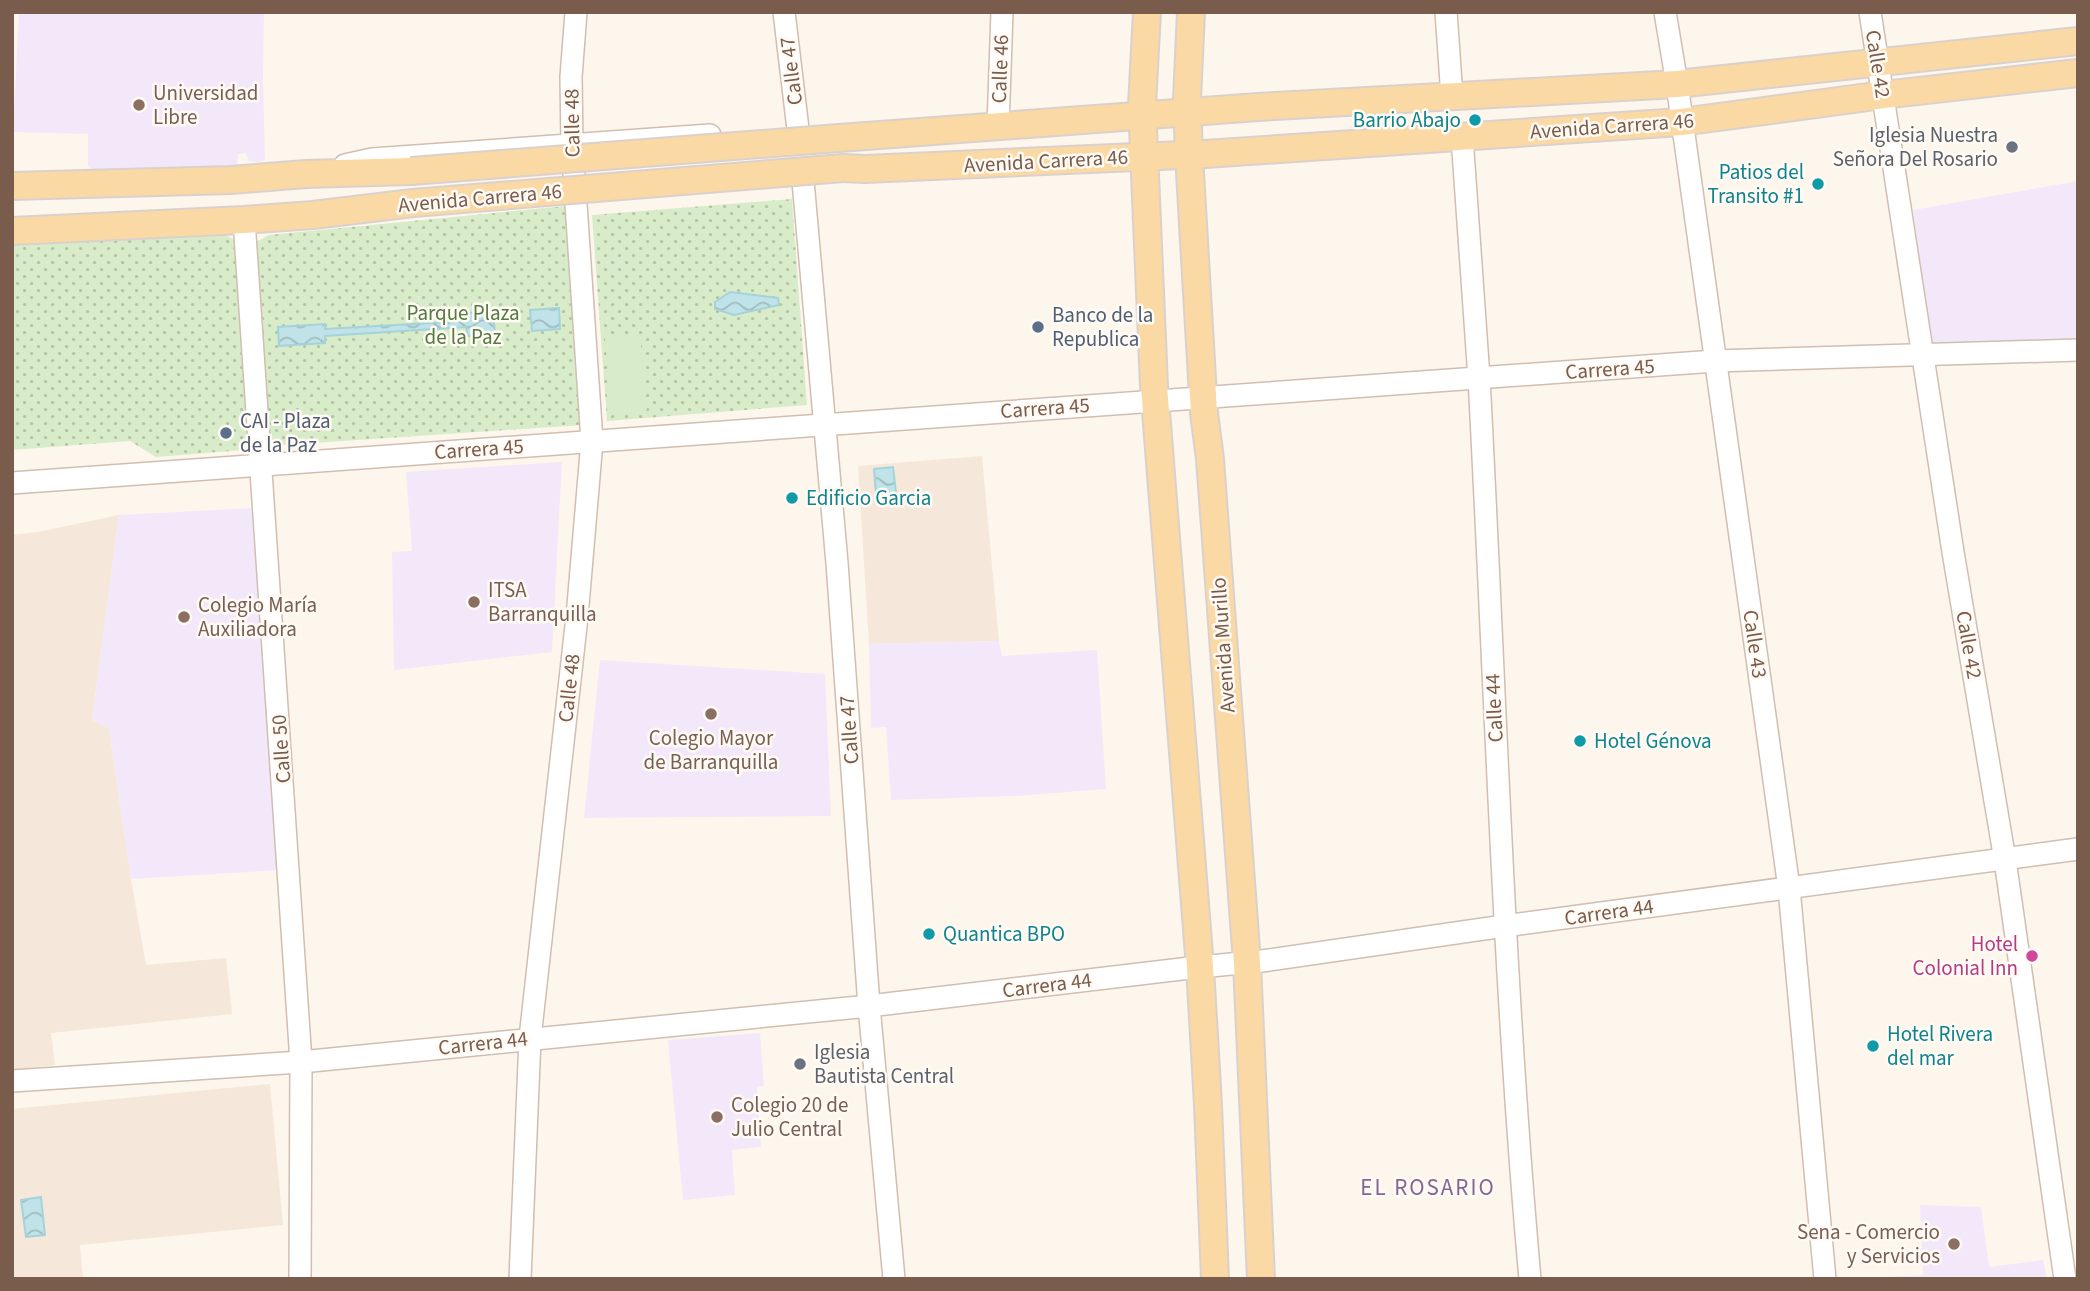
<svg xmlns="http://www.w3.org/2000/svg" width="2090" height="1291" font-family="'Source Sans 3',sans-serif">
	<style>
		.residential { fill: #f5e8da }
		.education { fill: #f3e8fa }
		.park { fill: url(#park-dots) }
		.garden { fill: #d8ecc9 }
		.water { fill: url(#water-waves); stroke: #a5d3da; stroke-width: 2 }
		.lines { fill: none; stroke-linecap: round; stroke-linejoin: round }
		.minor-casing { stroke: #d1beb0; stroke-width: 24 }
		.major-casing { stroke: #dad1cd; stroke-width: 30 }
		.minor { stroke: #fff; stroke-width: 21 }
		.major { stroke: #fbd9a5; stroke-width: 26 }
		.major-bridge-casing { stroke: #dad1cd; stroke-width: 30; stroke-linecap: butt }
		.major-bridge { stroke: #fbd9a5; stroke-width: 26 }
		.education-dot { fill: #8d6e63; stroke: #fffaf3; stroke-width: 2.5 }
		.culture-dot { fill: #0f9aa8; stroke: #fffaf3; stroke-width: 2.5 }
		.worship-dot { fill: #6b7280; stroke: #fffaf3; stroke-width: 2.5 }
		.service-dot { fill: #5c6f8a; stroke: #fffaf3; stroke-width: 2.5 }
		.hotel-dot { fill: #d1479c; stroke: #fffaf3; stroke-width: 2.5 }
		.labels { text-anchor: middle; stroke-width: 5; stroke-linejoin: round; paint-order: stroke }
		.street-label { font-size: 21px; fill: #7a5c4d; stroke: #fffaf3 }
		.education-label { font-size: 21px; fill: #785e54; stroke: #fffaf3; text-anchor: start }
		.culture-label { font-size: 21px; fill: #0d838f; stroke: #fffaf3; text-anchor: start }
		.worship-label { font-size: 21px; fill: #5b616d; stroke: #fffaf3; text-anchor: end }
		.park-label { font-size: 21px; fill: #537a41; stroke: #fffaf3 }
		.service-label { font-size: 21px; fill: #4e5e75; stroke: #fffaf3; text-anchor: start }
		.hotel-label { font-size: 21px; fill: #b23c85; stroke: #fffaf3; text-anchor: end }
		.neighbourhood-label { font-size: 23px; letter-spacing: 2px; fill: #846695; stroke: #fffaf3 }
	</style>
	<defs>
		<pattern id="park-dots" width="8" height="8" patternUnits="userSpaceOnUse" patternTransform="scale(1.75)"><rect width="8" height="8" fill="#d8ecc9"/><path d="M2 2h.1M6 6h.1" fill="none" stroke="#b4c2a5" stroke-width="1.8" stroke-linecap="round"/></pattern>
		<pattern id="water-waves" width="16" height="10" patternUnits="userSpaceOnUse" patternTransform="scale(1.75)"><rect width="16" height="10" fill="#bfe3e8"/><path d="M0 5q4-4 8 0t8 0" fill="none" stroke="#a0bbbe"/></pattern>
	</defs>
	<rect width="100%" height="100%" fill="#fdf6ec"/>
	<!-- residential -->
	<g class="residential">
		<polygon points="982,456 999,641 869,644 858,466"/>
		<polygon points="119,515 92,720 109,728 131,879 146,965 226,958 232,1014 51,1033 55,1065 12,1070 12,535 38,532"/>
		<polygon points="270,1084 283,1225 80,1245 83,1279 12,1279 12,1109"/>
	</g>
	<!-- education -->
	<g class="education">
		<polygon points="19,12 264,12 263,78 265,160 257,162 249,161 246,153 238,154 237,165 234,166 92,170 88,165 88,134 13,132"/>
		<polygon points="2078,181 2078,339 1932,347 1913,210"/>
		<polygon points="562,462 552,652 394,670 392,552 412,551 406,472"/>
		<polygon points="253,508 281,870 131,879 109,728 92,720 119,515"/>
		<polygon points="999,641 1002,656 1097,650 1106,789 1015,796 891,800 886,727 871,728 869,644"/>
		<polygon points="600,660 825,674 831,816 584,818"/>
		<polygon points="760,1033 764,1086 757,1087 761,1147 732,1150 735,1195 683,1200 668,1040"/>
		<polygon points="1920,1205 1981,1207 1989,1267 2043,1260 2047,1279 1852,1279 1923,1275"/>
	</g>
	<!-- park -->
	<g class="park">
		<polygon points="792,199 807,405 607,421 592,215"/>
		<polygon points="565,206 583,425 268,446 254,243 269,235"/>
		<polygon points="217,232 236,240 253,437 243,450 156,457 130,441 12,450 12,237"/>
	</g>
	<!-- garden -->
	<polygon class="garden" points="640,335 647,410 611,413 605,338"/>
	<!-- water -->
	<g class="water">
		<polygon points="730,292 778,298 779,305 734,315 715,309 715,302"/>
		<polygon points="559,308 560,329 532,331 530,310"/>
		<polygon points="493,311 495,334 468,336 466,327 325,336 325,343 279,346 278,327 325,324 325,329 466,321 466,313"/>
		<polygon points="893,467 896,493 876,495 874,469"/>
		<polygon points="41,1197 45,1235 26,1237 21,1200"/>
	</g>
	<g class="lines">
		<!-- minor casing -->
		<g class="minor-casing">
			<g id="minor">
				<polyline points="784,12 798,129"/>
				<polyline points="1446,12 1452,97"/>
				<polyline points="1665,12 1677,84 1789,888 1825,1279"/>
				<polyline points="1870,12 1953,552 2005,860 2065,1279"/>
				<polyline points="998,127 1002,12"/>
				<path d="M1462,137C1467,217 1474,298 1479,378C1495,678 1503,979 1530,1279"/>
				<polyline points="345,165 372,159 710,135"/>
				<polyline points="803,181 837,563 869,1006 894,1279"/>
				<polyline points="244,220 301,1062 300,1279"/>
				<polyline points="12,483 1715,361 2078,350"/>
				<polyline points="12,1081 301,1062 869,1006 1190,968 1262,961 1504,926 2078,849"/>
				<polyline points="520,1279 530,1038 577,617 592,441 572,145 571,77 576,12"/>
			</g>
		</g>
		<!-- major casing -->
		<g class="major-casing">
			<g id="major">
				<polyline points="1147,12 1142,105 1154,386 1200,967 1208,1105 1215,1279"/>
				<polyline points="1191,12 1187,100 1189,155 1204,413 1210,459 1247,963 1261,1279"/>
				<polyline points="839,138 1258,107 1677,84 2078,41"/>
				<polyline points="843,168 865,169 1205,154 1681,122 1883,95 2078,73"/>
				<polyline points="12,186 231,180 306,174 411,171"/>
				<polyline points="12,231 244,220 313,215 413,203"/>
			</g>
		</g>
		<!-- minor -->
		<use href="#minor" class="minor"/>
		<!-- major -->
		<use href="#major" class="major"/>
		<!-- major-bridge casing -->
		<g class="major-bridge-casing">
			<g id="major-bridge">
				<polyline points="411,171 839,138"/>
				<polyline points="413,203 843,168"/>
			</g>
		</g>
		<!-- major-bridge -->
		<use href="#major-bridge" class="major-bridge"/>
	</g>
	<!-- markers -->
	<g class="education-dot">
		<circle cx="139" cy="105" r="7"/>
		<circle cx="474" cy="602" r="7"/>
		<circle cx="184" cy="617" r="7"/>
		<circle cx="711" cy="714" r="7"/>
		<circle cx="717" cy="1117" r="7"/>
		<circle cx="1954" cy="1244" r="7"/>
	</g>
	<g class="culture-dot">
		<circle cx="1475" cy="120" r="7"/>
		<circle cx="1818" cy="184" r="7"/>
		<circle cx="792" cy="498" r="7"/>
		<circle cx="1580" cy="741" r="7"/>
		<circle cx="929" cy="934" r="7"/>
		<circle cx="1873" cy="1046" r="7"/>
	</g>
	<g class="worship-dot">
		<circle cx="2012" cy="147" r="7"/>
		<circle cx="800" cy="1064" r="7"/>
	</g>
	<g class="service-dot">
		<circle cx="1038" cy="327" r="7"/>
		<circle cx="226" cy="433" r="7"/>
	</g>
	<circle class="hotel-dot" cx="2032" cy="956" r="7"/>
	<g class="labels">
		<!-- street labels -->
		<g class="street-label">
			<text transform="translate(1878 64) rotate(81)" y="7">Calle 42</text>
			<text transform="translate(1000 69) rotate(-88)" y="7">Calle 46</text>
			<text transform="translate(791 71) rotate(-97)" y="7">Calle 47</text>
			<text transform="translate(572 123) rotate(-91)" y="7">Calle 48</text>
			<text transform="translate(1612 126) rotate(-4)" y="7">Avenida Carrera 46</text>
			<text transform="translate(1046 161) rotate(-3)" y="7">Avenida Carrera 46</text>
			<text transform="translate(480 198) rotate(-5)" y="7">Avenida Carrera 46</text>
			<text transform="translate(1610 369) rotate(-4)" y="7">Carrera 45</text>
			<text transform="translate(1045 408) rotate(-4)" y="7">Carrera 45</text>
			<text transform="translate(479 449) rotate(-4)" y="7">Carrera 45</text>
			<text transform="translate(1755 644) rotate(82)" y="7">Calle 43</text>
			<text transform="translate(1223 645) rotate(-94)" y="7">Avenida Murillo</text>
			<text transform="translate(1969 645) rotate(80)" y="7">Calle 42</text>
			<text transform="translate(569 688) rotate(-84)" y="7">Calle 48</text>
			<text transform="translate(1494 708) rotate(-93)" y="7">Calle 44</text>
			<text transform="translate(849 730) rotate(-94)" y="7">Calle 47</text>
			<text transform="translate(281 749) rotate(-94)" y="7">Calle 50</text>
			<text transform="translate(1609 912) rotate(-8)" y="7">Carrera 44</text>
			<text transform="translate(1047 985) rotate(-7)" y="7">Carrera 44</text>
			<text transform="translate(483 1043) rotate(-6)" y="7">Carrera 44</text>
		</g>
		<!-- education labels -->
		<g class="education-label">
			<text x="153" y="100">Universidad<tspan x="153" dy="24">Libre</tspan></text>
			<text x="488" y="597">ITSA<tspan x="488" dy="24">Barranquilla</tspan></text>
			<text x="198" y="612">Colegio María<tspan x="198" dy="24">Auxiliadora</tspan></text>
			<text x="711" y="745" text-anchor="middle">Colegio Mayor<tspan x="711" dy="24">de Barranquilla</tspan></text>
			<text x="731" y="1112">Colegio 20 de<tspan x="731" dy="24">Julio Central</tspan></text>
			<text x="1940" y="1239" text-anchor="end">Sena - Comercio<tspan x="1940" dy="24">y Servicios</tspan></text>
		</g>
		<!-- culture labels -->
		<g class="culture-label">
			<text x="1461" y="127" text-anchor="end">Barrio Abajo</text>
			<text x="1804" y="179" text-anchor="end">Patios del<tspan x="1804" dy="24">Transito #1</tspan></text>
			<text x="806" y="505">Edificio Garcia</text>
			<text x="1594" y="748">Hotel Génova</text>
			<text x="943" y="941">Quantica BPO</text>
			<text x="1887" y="1041">Hotel Rivera<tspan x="1887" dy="24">del mar</tspan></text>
		</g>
		<!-- worship labels -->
		<g class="worship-label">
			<text x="1998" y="142">Iglesia Nuestra<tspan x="1998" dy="24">Señora Del Rosario</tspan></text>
			<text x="814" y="1059" text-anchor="start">Iglesia<tspan x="814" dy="24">Bautista Central</tspan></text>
		</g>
		<!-- park labels -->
		<g class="park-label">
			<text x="463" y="320">Parque Plaza<tspan x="463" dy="24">de la Paz</tspan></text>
		</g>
		<!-- service labels -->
		<g class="service-label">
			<text x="1052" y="322">Banco de la<tspan x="1052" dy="24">Republica</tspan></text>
			<text x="240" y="428">CAI - Plaza<tspan x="240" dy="24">de la Paz</tspan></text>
		</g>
		<!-- hotel labels -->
		<g class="hotel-label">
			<text x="2018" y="951">Hotel<tspan x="2018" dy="24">Colonial Inn</tspan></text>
		</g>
		<!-- neighbourhood labels -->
		<g class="neighbourhood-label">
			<text x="1428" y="1195">EL ROSARIO</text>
		</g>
	</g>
	<!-- border -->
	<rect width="2090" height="1291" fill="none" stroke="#7a5c4d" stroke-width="28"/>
</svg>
